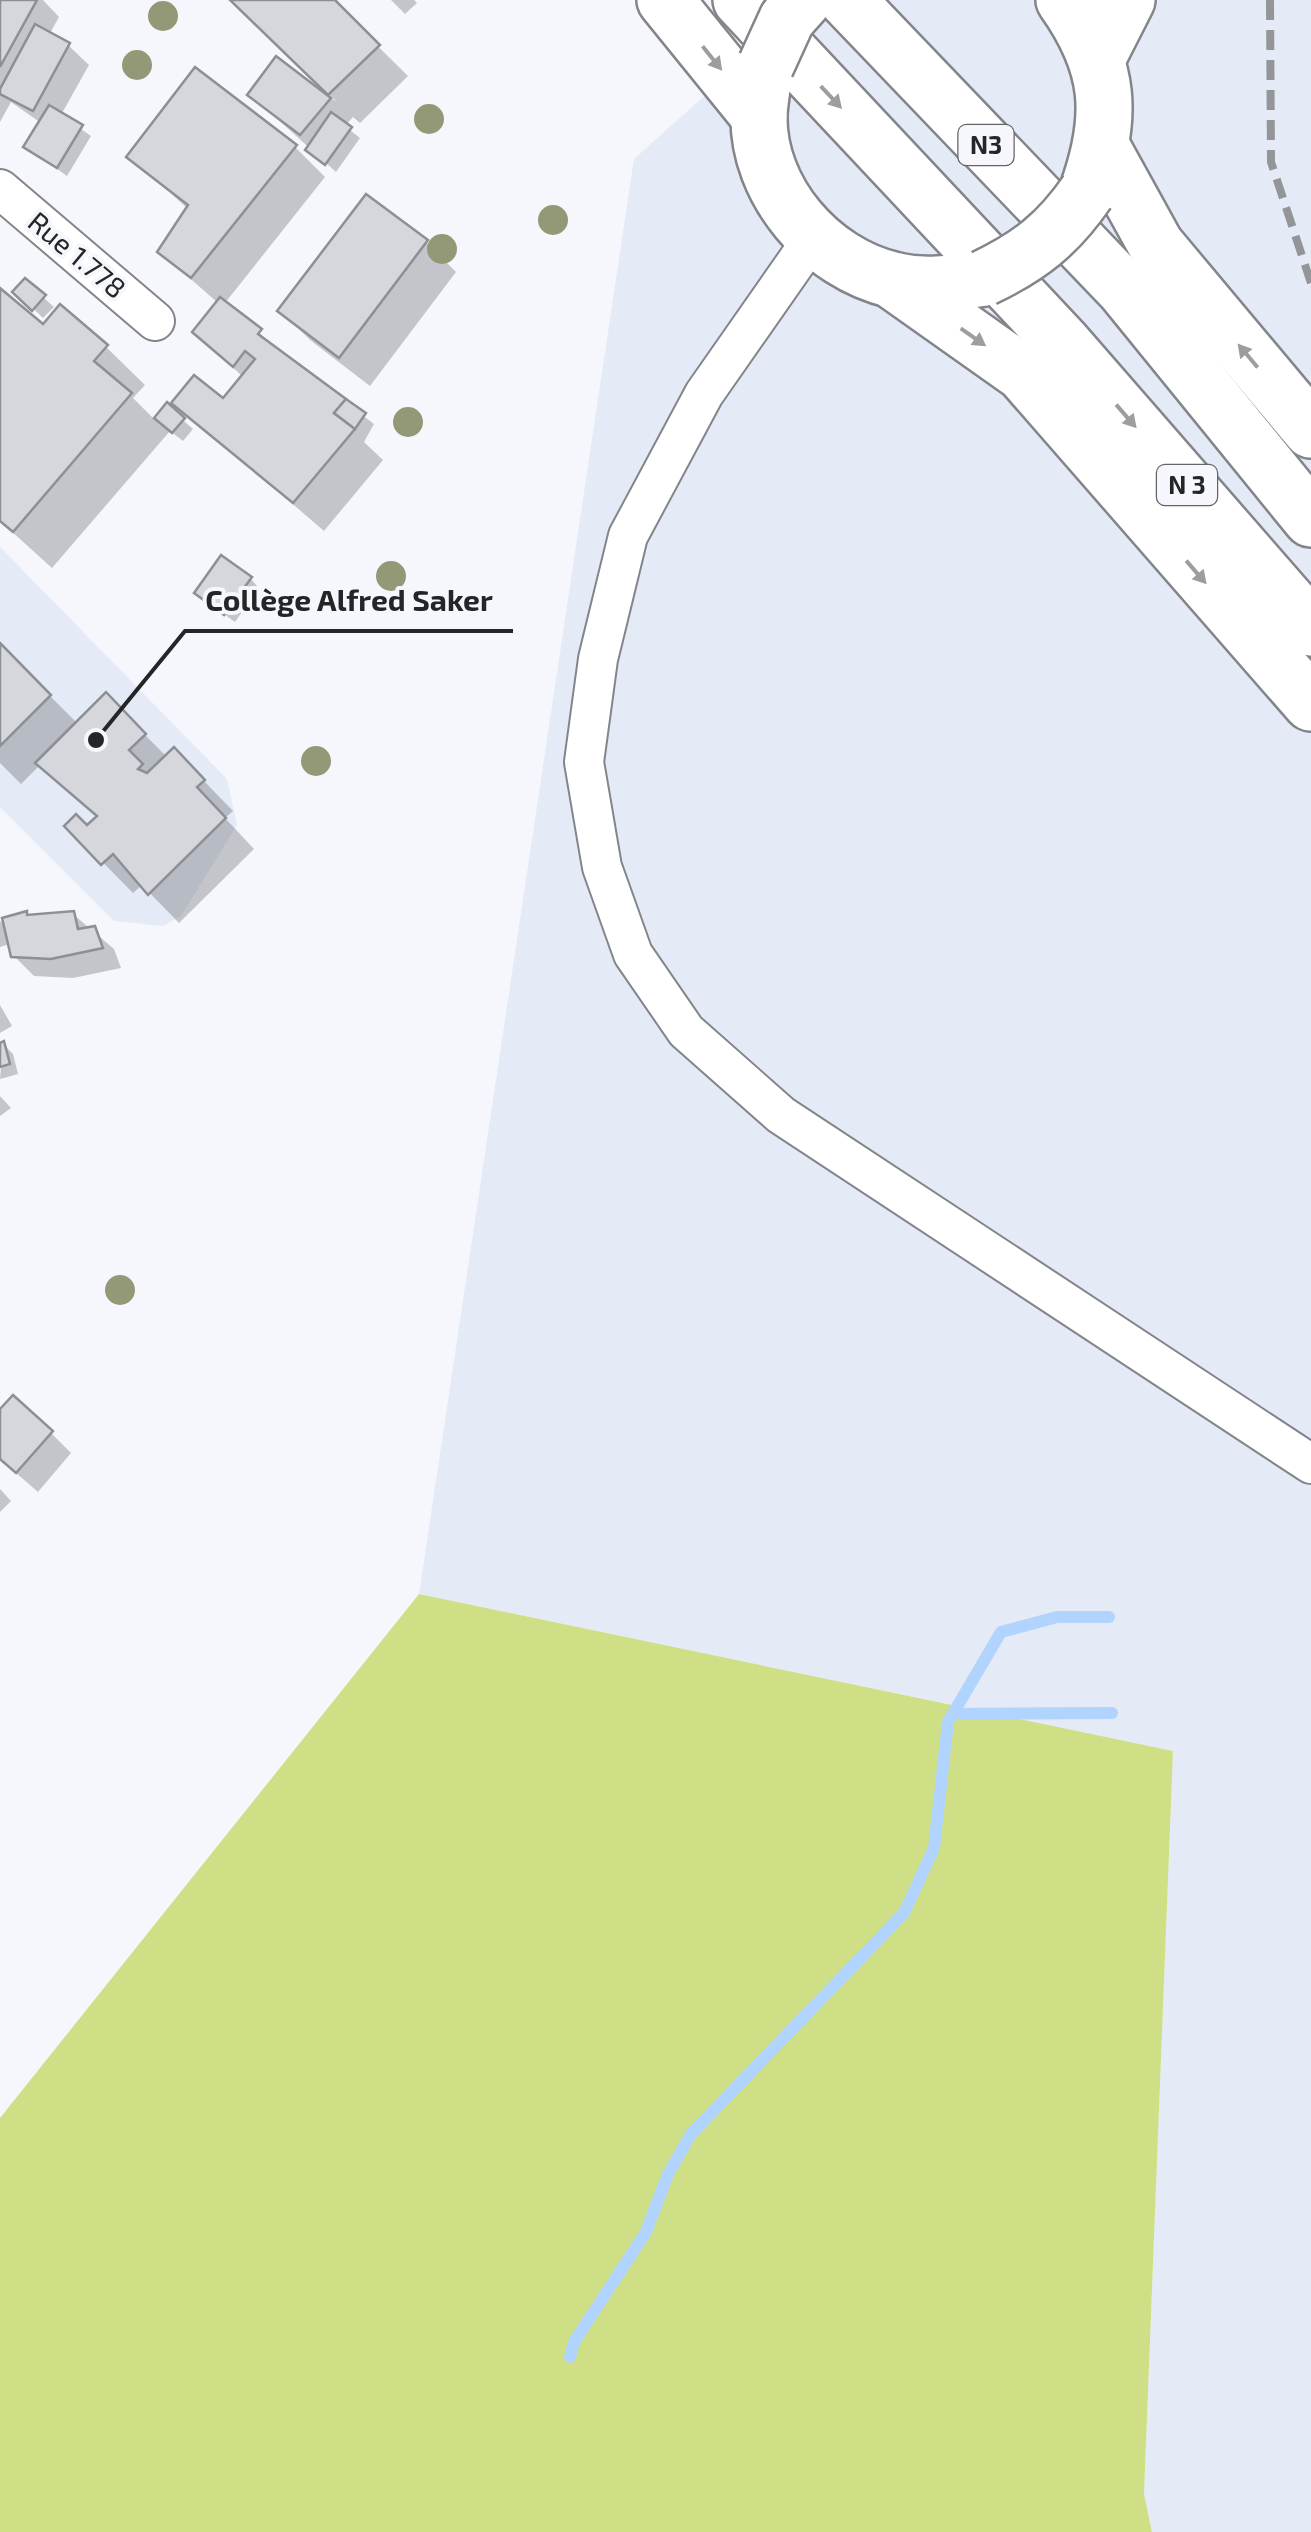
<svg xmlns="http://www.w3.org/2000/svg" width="1311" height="2532" font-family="'Exo 2',sans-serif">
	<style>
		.built { fill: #e4eaf6 }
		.green { fill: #cedf86 }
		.shadow { fill: #0003 }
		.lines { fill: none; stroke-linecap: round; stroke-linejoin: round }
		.stream { stroke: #b0d4fd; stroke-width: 12 }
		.building { fill: #d5d7dc; stroke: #8c8f94; stroke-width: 2.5 }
		.street-casing { stroke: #83858a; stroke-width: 42 }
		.primary-casing { stroke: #83858a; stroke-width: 60 }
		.highway-casing { stroke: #83858a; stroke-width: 60 }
		.street { stroke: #fff; stroke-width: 38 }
		.primary { stroke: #fff; stroke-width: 55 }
		.highway { stroke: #fff; stroke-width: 55 }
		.rail { stroke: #939599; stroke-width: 8; stroke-dasharray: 20 10; stroke-linecap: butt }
		.primary-bridge-casing { stroke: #83858a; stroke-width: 60; stroke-linecap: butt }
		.primary-bridge { stroke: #fff; stroke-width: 55 }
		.tree { fill: #939976 }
		.oneway { fill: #9c9d9e }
		.labels { text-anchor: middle; stroke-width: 8; stroke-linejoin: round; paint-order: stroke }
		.shield { fill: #f5f7fd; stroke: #636467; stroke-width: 2.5 }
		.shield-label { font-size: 25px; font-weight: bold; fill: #242527 }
		.street-label { font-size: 28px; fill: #242527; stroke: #f5f7fd }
		.leader { fill: none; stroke: #242527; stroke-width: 4 }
		.callout-dot { fill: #242527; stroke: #f5f7fd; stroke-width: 4 }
		.callout-label { font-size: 30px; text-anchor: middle; font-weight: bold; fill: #242527; stroke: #f5f7fd; stroke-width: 8; stroke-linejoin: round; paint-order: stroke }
	</style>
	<rect width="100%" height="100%" fill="#f5f7fd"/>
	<!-- built -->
	<g class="built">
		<polygon points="811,0 1311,0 1311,2532 1152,2532 1144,2494 1173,1751 419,1594 634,159"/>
		<polygon points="0,547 227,779 237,825 181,916 163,926 114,921 0,807"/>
	</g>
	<!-- green -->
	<polygon class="green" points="419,1594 1173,1751 1144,2494 1152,2532 0,2532 0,2118"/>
	<!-- shadow -->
	<g class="shadow">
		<polygon points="0,0 43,0 59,17 49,35 68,45 89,65 61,115 91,136 67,176 26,147 41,123 11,102 0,122"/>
		<polygon points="233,0 331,0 408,76 360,123 353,117 345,126 360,138 336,172 250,94 277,60 337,102"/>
		<polygon points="391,0 414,0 417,3 405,14"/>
		<polygon points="295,147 325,177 225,303 292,362 374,424 364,442 383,460 324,531 175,403 223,402 243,377 195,332 218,303 160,252 188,209 130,156"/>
		<polygon points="426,242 456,272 370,386 310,340 280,310"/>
		<polygon points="25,281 54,307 43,318 16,292"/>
		<polygon points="0,291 43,327 106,347 145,385 133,398 155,420 167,406 193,429 183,441 170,431 52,568 0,521"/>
		<polygon points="250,578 259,588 235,622 207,602"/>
		<polygon points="0,646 78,724 106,696 167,757 203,780 233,811 225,818 254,849 179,923 142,885 133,893 67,826 87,828 98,818 41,764 21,784 0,763"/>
		<polygon points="73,914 114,949 121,968 73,978 34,976 13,955 10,944 0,947 0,921 6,927 29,917"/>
		<polygon points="0,1005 12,1026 0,1033"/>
		<polygon points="3,1044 13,1054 18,1074 0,1079"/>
		<polygon points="0,1096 11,1108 0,1116"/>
		<polygon points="0,1413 51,1433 71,1453 38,1492 0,1459"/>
		<polygon points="0,1489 11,1501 0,1512"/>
	</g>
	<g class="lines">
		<!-- stream -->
		<g class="stream">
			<polyline points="954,1714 1112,1713"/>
			<polyline points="570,2357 574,2342 646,2232 668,2174 691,2134 904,1913 934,1848 948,1722 1001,1632 1057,1617 1109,1617"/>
		</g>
	</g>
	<!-- building -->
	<g class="building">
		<polygon points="0,0 37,0 0,67"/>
		<polygon points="230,0 335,0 380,45 328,95"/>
		<polygon points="35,24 70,43 33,111 0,94 0,89"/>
		<polygon points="276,56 331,98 300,135 247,95"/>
		<polygon points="195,67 297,145 191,278 157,252 188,205 126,157"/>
		<polygon points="49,105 83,125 57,168 23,147"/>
		<polygon points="331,112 352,127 325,165 305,150"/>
		<polygon points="366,194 428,240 339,358 277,311"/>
		<polygon points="25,278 46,295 32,311 12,292"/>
		<polygon points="0,288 43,324 60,304 108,345 94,361 132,393 13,532 0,521"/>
		<polygon points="220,297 262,329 258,334 346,399 334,413 355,429 293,503 171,403 194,375 223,398 255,359 245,351 233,367 192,332"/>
		<polygon points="346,399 366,413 355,429 334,413"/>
		<polygon points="167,402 185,418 172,433 154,418"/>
		<polygon points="221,555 252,577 224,615 194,593"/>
		<polygon points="0,643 51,695 0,746"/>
		<polygon points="106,692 146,734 129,750 143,764 138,769 147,773 174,747 205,780 197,787 226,818 148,895 113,854 101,865 64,826 76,814 87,825 97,816 35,763"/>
		<polygon points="27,911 27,915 74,911 78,929 95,926 103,948 51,959 11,957 2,918"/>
		<polygon points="4,1041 10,1064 0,1067 0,1043"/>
		<polygon points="13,1395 53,1431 16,1473 0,1459 0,1409"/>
	</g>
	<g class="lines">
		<!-- street casing -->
		<g class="street-casing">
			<g id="street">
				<polyline points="0,189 155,321"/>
				<polyline points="813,238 704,394 628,536 598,659 584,762 602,867 633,954 686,1031 781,1115 1311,1464"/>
			</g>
		</g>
		<!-- primary casing -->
		<g class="primary-casing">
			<g id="primary">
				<path d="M1064,0C1111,66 1114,117 1087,192"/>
				<polyline points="1097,59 1127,0"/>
				<path d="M765,68C763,83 760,99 759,114C757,191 820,263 893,280C924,288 953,283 984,278"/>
			</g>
		</g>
		<!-- highway casing -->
		<g class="highway-casing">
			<g id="highway">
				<polyline points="665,0 759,116"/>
				<polyline points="741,0 1062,342 1311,628"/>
				<polyline points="847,0 1124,289 1311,519"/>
				<polyline points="1103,149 1156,245 1311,430"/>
				<polyline points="893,281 1023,373 1311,703"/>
			</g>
		</g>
		<!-- street -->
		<use href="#street" class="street"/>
		<!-- primary -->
		<use href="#primary" class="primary"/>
		<!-- highway -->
		<use href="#highway" class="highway"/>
		<!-- rail -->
		<polyline class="rail" points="1270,0 1271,162 1311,283"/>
		<!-- primary-bridge casing -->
		<g class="primary-bridge-casing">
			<g id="primary-bridge">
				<polyline points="766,65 787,19 804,0"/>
				<path d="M984,278C1030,256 1058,234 1087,192"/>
			</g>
		</g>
		<!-- primary-bridge -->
		<use href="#primary-bridge" class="primary-bridge"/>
	</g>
	<!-- trees -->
	<g class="tree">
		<circle cx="163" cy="16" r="15"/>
		<circle cx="137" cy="65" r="15"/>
		<circle cx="429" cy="119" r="15"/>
		<circle cx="553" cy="220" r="15"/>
		<circle cx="442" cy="249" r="15"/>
		<circle cx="408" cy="422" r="15"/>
		<circle cx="391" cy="576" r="15"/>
		<circle cx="316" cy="761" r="15"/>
		<circle cx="120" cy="1290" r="15"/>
	</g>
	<!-- one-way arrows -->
	<defs><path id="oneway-solid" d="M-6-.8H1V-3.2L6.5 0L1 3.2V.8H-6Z" transform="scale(2.5)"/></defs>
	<g class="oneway">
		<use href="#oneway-solid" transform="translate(712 58) rotate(51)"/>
		<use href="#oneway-solid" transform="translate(831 97) rotate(47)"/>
		<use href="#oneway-solid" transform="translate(973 337) rotate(35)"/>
		<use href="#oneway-solid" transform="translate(1248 356) rotate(-130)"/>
		<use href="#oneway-solid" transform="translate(1126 416) rotate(49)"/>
		<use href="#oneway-solid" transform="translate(1196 572) rotate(49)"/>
	</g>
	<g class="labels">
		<!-- shield labels -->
		<g class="shield">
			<rect x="958.5" y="125" width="55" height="40" rx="8"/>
			<rect x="1157" y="465" width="60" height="40" rx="8"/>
		</g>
		<g class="shield-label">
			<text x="986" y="154">N3</text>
			<text x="1187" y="494">N 3</text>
		</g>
		<!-- street labels -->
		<g class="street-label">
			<text transform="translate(77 255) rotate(40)" y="10">Rue 1.778</text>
		</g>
	</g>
	<!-- callouts -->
	<path class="leader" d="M96 740L185 631H513"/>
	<circle class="callout-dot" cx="96" cy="740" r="10"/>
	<g class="callout-label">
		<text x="349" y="611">Collège Alfred Saker</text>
	</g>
</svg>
